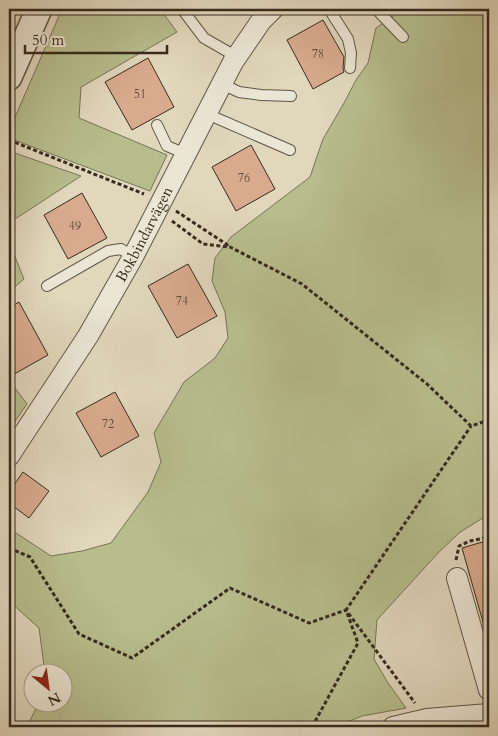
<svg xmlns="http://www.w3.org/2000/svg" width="498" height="736" font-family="Cardo,serif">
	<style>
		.green { fill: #b7bd8d; stroke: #777456 }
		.building { fill: #d8aa8e; stroke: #372a1e }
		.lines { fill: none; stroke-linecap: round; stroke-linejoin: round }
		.service-casing { stroke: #615546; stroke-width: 12 }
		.minor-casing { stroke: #615546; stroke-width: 22 }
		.tertiary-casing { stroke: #615546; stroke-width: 28 }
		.path { stroke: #372a1e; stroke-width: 3; stroke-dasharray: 4 2.5; stroke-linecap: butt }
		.service { stroke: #ebe5d3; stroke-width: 10 }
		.minor { stroke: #ebe5d3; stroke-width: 20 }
		.tertiary { stroke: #ebe5d3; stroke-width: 25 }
		.labels { text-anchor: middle; stroke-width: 5; stroke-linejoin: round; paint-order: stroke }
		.number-label { font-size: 12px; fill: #5f4a3a }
		.street-label { font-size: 15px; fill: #372a1e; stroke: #ebe5d3 }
	</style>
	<rect width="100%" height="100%" fill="#e0d7bc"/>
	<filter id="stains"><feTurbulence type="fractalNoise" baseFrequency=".004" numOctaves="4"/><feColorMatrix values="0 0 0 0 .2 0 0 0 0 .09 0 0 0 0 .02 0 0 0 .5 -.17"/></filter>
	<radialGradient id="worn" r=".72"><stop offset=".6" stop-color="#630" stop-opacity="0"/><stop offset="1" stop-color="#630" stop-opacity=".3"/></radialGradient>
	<!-- green -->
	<g class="green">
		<polygon points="62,9 160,9 177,32 81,87 79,118 167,155 150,191 9,138 9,131"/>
		<polygon points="403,9 489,9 489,514 459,533 438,553 377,620 374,659 388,683 406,708 362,716 335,727 27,727 38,704 62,704 62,674 45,673 39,628 9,601 9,529 13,531 51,556 82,551 111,543 148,492 161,462 154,433 184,382 215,358 228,338 225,312 212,281 215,258 231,237 310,177 323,139 344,103 356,80 368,63 376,28"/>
		<polygon points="9,151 81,176 9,223"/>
		<polygon points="9,242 24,279 9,292"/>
		<polygon points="9,380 27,404 9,430"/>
	</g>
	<!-- building -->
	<g class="building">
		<polygon points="323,20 344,57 343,68 344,72 313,89 287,40"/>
		<polygon points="148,58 174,107 132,130 105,82"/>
		<polygon points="251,145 275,189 236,211 212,167"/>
		<polygon points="82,193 107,238 68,259 44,215"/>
		<polygon points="188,264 217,316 177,338 148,286"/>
		<polygon points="19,302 48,355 9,377 9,308"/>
		<polygon points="115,392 139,436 101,457 76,413"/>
		<polygon points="23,472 49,491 29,518 9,503 9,492"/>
		<polygon points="489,540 489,629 485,629 462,548"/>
	</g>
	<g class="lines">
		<!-- service casing -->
		<g class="service-casing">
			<g id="service">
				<polyline points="182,9 204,38 237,57"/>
				<polyline points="329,9 348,39 351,53 350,68"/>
				<polyline points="376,9 403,37"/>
				<polyline points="222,84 239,92 261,95 291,96"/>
				<polyline points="207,114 290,150"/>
				<polyline points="157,125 167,146 186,154"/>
				<polyline points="47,286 108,251 121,249 133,257"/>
			</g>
		</g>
		<!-- minor casing -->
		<g class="minor-casing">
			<g id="minor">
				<path id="s1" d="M9,456L88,336L133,257L233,62L261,21L273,9"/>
				<polyline points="457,578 489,690"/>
				<polyline points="393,727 427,719 489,714"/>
			</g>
		</g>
		<!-- tertiary casing -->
		<g class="tertiary-casing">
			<polyline id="tertiary" points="9,77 39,9"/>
		</g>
		<!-- path -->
		<g class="path">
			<polyline points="9,140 144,194"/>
			<polyline points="176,211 229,246"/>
			<polyline points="172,221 203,244 230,247 302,284 427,384 471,426 489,420"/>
			<polyline points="9,548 30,557 79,634 132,658 230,588 309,623 346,610 415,703"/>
			<polyline points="456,560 459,546 470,541 489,537"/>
			<polyline points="312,727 358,643 346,610 471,426"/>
		</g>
		<!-- service -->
		<use href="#service" class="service"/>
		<!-- minor -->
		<use href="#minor" class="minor"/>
		<!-- tertiary -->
		<use href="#tertiary" class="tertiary"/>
	</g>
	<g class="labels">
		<!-- number labels -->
		<g class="number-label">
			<text x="318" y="58">78</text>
			<text x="140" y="98">51</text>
			<text x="244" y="182">76</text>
			<text x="75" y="230">49</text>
			<text x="182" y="305">74</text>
			<text x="108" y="428">72</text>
		</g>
		<!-- street labels -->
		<g class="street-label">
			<text dy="5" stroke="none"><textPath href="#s1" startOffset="260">Bokbindarvägen</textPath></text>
		</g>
	</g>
	<!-- margin -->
	<rect width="498" height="736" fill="none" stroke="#e0d7bc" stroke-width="30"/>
	<rect x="10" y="10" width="478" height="716" fill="none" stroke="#372a1e" stroke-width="2.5"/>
	<rect x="15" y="15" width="468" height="706" fill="none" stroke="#372a1e"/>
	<!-- north arrow -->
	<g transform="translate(48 688) rotate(151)"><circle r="24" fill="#ebe5d3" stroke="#a39a8b"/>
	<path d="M0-4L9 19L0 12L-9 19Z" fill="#8f2418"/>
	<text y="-8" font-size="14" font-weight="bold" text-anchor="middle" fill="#372a1e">N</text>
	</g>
	<!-- scale -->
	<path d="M25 45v8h142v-8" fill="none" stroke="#372a1e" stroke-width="2.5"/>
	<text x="32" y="45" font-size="15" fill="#372a1e" stroke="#ebe5d3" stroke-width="4" paint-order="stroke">50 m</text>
	<rect width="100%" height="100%" filter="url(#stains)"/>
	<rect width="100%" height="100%" fill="url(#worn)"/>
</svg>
